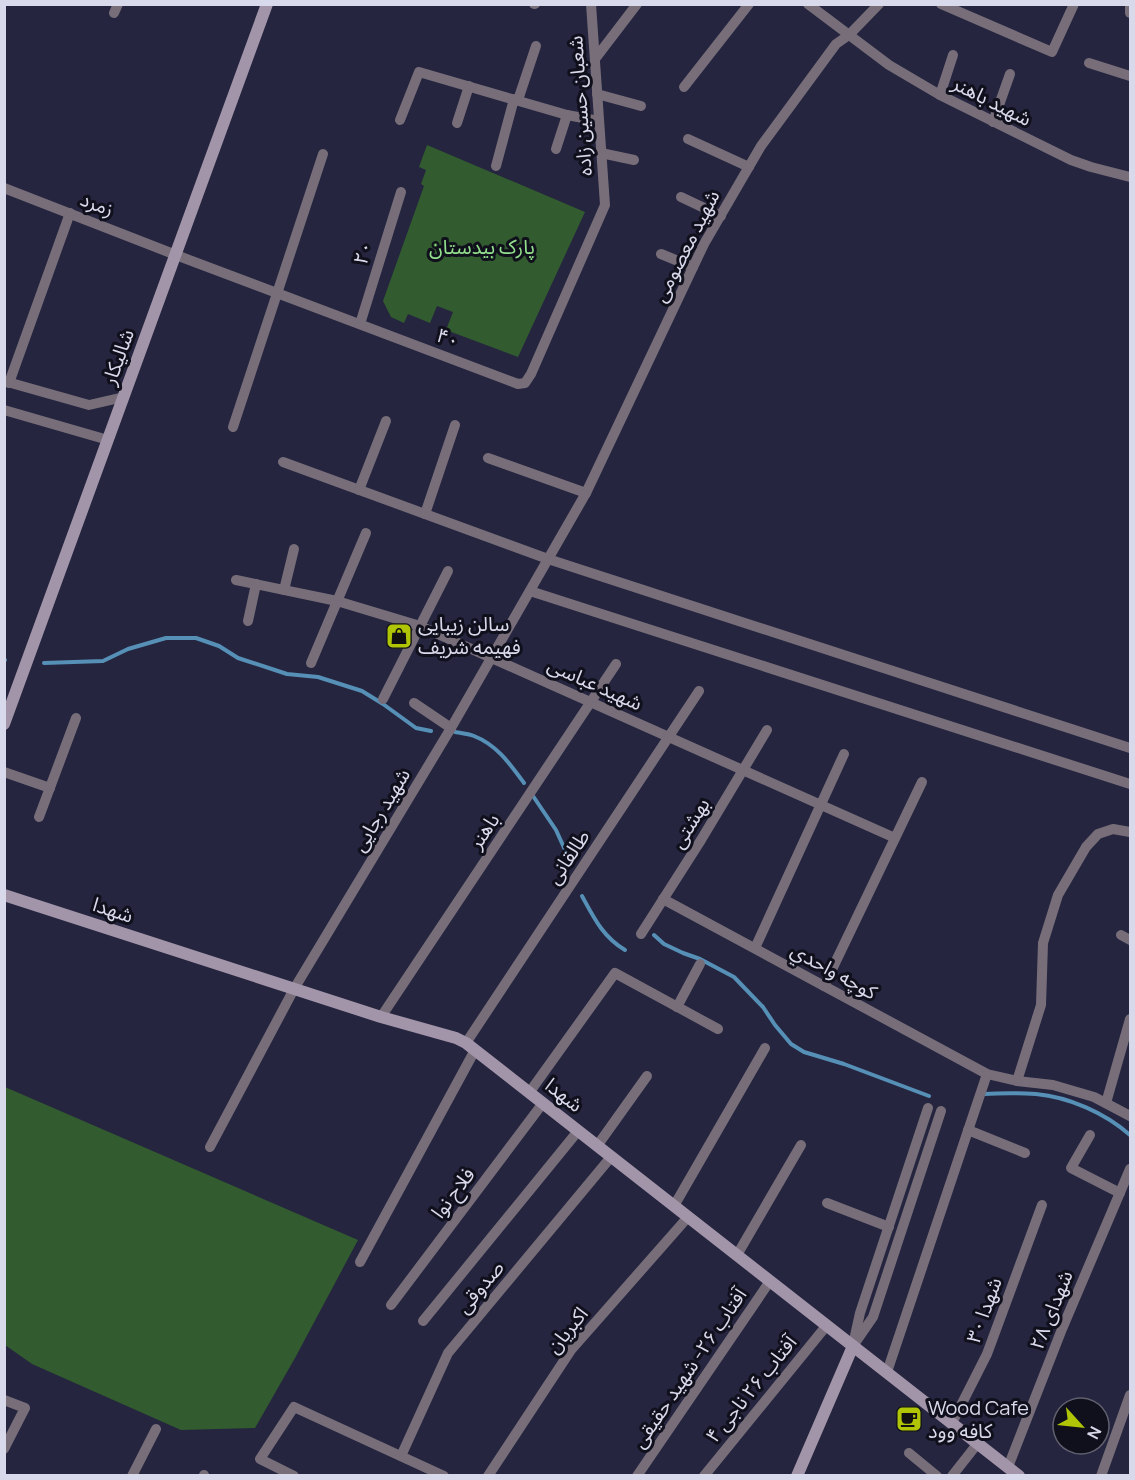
<svg xmlns="http://www.w3.org/2000/svg" width="1135" height="1480" font-family="Manrope,'Noto Sans Arabic',sans-serif">
	<style>
		.green { fill: #325b2f }
		.lines { fill: none; stroke-linecap: round; stroke-linejoin: round }
		.stream { stroke: #5690b6; stroke-width: 4 }
		.street { stroke: #776e7a; stroke-width: 10 }
		.secondary { stroke: #a395a9; stroke-width: 12 }
		.labels { text-anchor: middle; stroke-width: 6; stroke-linejoin: round; paint-order: stroke }
		.street-label { font-size: 20px; fill: #d8d9eb; stroke: #10101c }
		.park-label { font-size: 20px; fill: #93e08d; stroke: #10101c }
		.poi-label { font-size: 20px; fill: #d8d9eb; stroke: #10101c; text-anchor: start }
	</style>
	<rect width="100%" height="100%" fill="#25253f"/>
	<!-- green -->
	<g class="green">
		<polygon points="427,145 585,212 518,357 446,330 453,312 437,306 430,323 408,314 404,323 391,317 383,301 424,186 421,184 426,170 419,167"/>
		<polygon points="5,1087 358,1240 295,1358 255,1428 181,1430 32,1364 5,1345"/>
	</g>
	<g class="lines">
		<!-- stream -->
		<g class="stream">
			<polyline points="4,660 5,660"/>
			<polyline points="44,663 103,661 128,649 166,638 196,638 219,646 238,658 287,674 318,677 362,691 383,704 416,728 431,731"/>
			<path d="M455,732C461,733 469,734 474,736C497,745 510,764 524,783"/>
			<polyline points="533,796 556,830 571,863"/>
			<path d="M582,896C594,918 603,937 625,950"/>
			<polyline points="654,935 664,944 683,953 700,959 734,977 763,1007 775,1025 791,1044 804,1052 844,1064 929,1096"/>
			<path d="M984,1094C1001,1093 1019,1093 1036,1094C1069,1097 1105,1113 1130,1135"/>
		</g>
		<!-- street -->
		<g class="street">
			<polyline points="534,4 535,4"/>
			<polyline points="808,4 889,65 940,95 1071,160 1091,167 1130,177"/>
			<polyline points="941,4 1052,52 1074,4"/>
			<polyline points="1130,4 1130,13"/>
			<polyline points="114,13 118,4"/>
			<polyline points="595,59 637,4"/>
			<polyline points="1089,63 1130,76"/>
			<polyline points="684,87 749,4"/>
			<polyline points="597,94 641,106"/>
			<polyline points="940,95 953,55"/>
			<polyline points="518,100 536,46"/>
			<polyline points="400,120 419,72 567,115 599,121"/>
			<polyline points="993,122 1010,74"/>
			<polyline points="457,123 469,86"/>
			<polyline points="688,139 749,167"/>
			<polyline points="556,149 567,115"/>
			<polyline points="601,153 634,160"/>
			<polyline points="496,166 514,99"/>
			<polyline points="4,188 176,255 518,384 525,383 531,374 605,205 591,4"/>
			<polyline points="681,197 721,216"/>
			<polyline points="661,254 693,267"/>
			<polyline points="360,324 401,192"/>
			<polyline points="4,381 89,405 124,397"/>
			<polyline points="9,383 70,213"/>
			<polyline points="4,410 108,440"/>
			<polyline points="233,427 323,154"/>
			<polyline points="488,458 586,493"/>
			<polyline points="283,462 548,559 1130,748"/>
			<polyline points="359,490 386,421"/>
			<polyline points="425,514 455,425"/>
			<polyline points="236,580 337,601 420,626 895,838"/>
			<polyline points="284,590 294,549"/>
			<polyline points="530,591 1130,784"/>
			<polyline points="248,621 256,584"/>
			<polyline points="311,663 366,533"/>
			<polyline points="383,699 448,571"/>
			<polyline points="414,703 451,728"/>
			<polyline points="4,772 50,788"/>
			<polyline points="39,817 76,718"/>
			<polyline points="663,899 987,1074 1017,1081 1053,1085 1094,1097 1130,1116"/>
			<polyline points="641,934 701,840 767,730"/>
			<polyline points="1121,935 1130,940"/>
			<polyline points="755,948 844,754"/>
			<polyline points="824,986 922,782"/>
			<polyline points="677,1007 700,964"/>
			<polyline points="381,1017 616,664"/>
			<polyline points="466,1043 699,691"/>
			<polyline points="1017,1081 1041,1005 1043,943 1058,895 1086,847 1098,834 1113,829 1130,832"/>
			<polyline points="529,1093 615,973 718,1029"/>
			<polyline points="1106,1103 1130,1019"/>
			<polyline points="968,1130 1025,1153"/>
			<polyline points="1090,1135 1071,1168 1120,1193"/>
			<polyline points="597,1146 647,1076"/>
			<polyline points="210,1147 294,989 451,728 586,493 704,244 761,146 836,44 849,35 879,4"/>
			<polyline points="827,1203 889,1227"/>
			<polyline points="674,1206 765,1048"/>
			<polyline points="737,1255 801,1145"/>
			<polyline points="360,1262 475,1050"/>
			<polyline points="391,1305 543,1103"/>
			<polyline points="423,1321 578,1131"/>
			<polyline points="854,1340 860,1313 928,1108"/>
			<polyline points="853,1346 873,1317 941,1111"/>
			<polyline points="887,1372 987,1074"/>
			<polyline points="4,1400 25,1408 4,1449"/>
			<polyline points="952,1423 987,1354 1042,1205"/>
			<polyline points="909,1453 937,1476"/>
			<polyline points="401,1456 448,1353 611,1157"/>
			<polyline points="1008,1467 1062,1329 1130,1169"/>
			<polyline points="132,1476 156,1429"/>
			<polyline points="204,1476 204,1475"/>
			<polyline points="294,1476 260,1459 294,1407 444,1476"/>
			<polyline points="488,1476 571,1350 688,1217"/>
			<polyline points="637,1476 770,1281"/>
			<polyline points="704,1476 827,1325"/>
			<polyline points="952,1476 978,1443"/>
			<polyline points="1101,1476 1130,1395"/>
		</g>
		<!-- secondary -->
		<g class="secondary">
			<polyline points="4,724 267,4"/>
			<polyline points="4,895 381,1017 456,1038 466,1043 1019,1476"/>
			<polyline points="797,1476 853,1346"/>
		</g>
	</g>
	<!-- icons -->
	<defs>
		<g id="shop-square" transform="scale(1.35)"><rect x="-9" y="-9" width="18" height="18" rx="4" fill="#afc505" stroke="#10101c"/><path d="M-5-2.5h2.3a2.7 3.5 0 0 1 5.4 0H5L5.5 6h-11ZM-1.5-2.5h3a1.5 2.3 0 0 0-3 0Z" fill="#111"/></g>
		<g id="cafe-square" transform="scale(1.35)"><rect x="-9" y="-9" width="18" height="18" rx="4" fill="#afc505" stroke="#10101c"/><path d="M-5.5-4.5H6V0H3Q3 3.5 0 3.5H-2.5Q-5.5 3.5-5.5 0ZM3-3.2v2h1.7v-2ZM-6 4.5H4V6H-6Z" fill="#111"/></g>
	</defs>
	<g fill-rule="evenodd">
		<use href="#shop-square" x="399" y="636"/>
		<use href="#cafe-square" x="909" y="1419"/>
	</g>
	<g class="labels">
		<!-- street labels -->
		<g class="street-label">
			<text transform="translate(992 101) rotate(27)" y="7">شهید باهنر</text>
			<text transform="translate(580 106) rotate(-94)" y="7">شعبان حسین زاده</text>
			<text transform="translate(97 204) rotate(21)" y="7">زمرد</text>
			<text transform="translate(686 246) rotate(-63)" y="7">شهید معصومی</text>
			<text transform="translate(363 253) rotate(-73)" y="7">۲۰</text>
			<text transform="translate(448 338) rotate(21)" y="7">۴۰</text>
			<text transform="translate(118 357) rotate(-70)" y="7">شالیکار</text>
			<text transform="translate(595 684) rotate(24)" y="7">شهید عباسی</text>
			<text transform="translate(381 810) rotate(-59)" y="7">شهید رجایی</text>
			<text transform="translate(690 823) rotate(-58)" y="7">بهشتی</text>
			<text transform="translate(484 831) rotate(-56)" y="7">باهنر</text>
			<text transform="translate(568 857) rotate(-56)" y="7">طالقانی</text>
			<text transform="translate(113 910) rotate(18)" y="7">شهدا</text>
			<text transform="translate(834 971) rotate(29)" y="7">كوچه واحدي</text>
			<text transform="translate(564 1095) rotate(38)" y="7">شهدا</text>
			<text transform="translate(453 1193) rotate(-53)" y="7">فلاح نوا</text>
			<text transform="translate(480 1287) rotate(-50)" y="7">صدوقی</text>
			<text transform="translate(984 1310) rotate(-70)" y="7">شهدا ۳۰</text>
			<text transform="translate(1051 1310) rotate(-68)" y="7">شهدای ۲۸</text>
			<text transform="translate(567 1330) rotate(-51)" y="7">اکبریان</text>
			<text transform="translate(689 1368) rotate(-56)" y="7">آفتاب ۲۶- شهید حقیقی</text>
			<text transform="translate(751 1389) rotate(-51)" y="7">آفتاب ۲۶ ناجی ۴</text>
		</g>
		<!-- park labels -->
		<g class="park-label">
			<text x="482" y="254">پارک بیدستان</text>
		</g>
		<!-- poi labels -->
		<g class="poi-label">
			<text x="418" y="631">سالن زیبایی<tspan x="418" dy="23">فهیمه شریف</tspan></text>
			<text x="928" y="1415">Wood Cafe<tspan x="928" dy="23">کافه وود</tspan></text>
		</g>
	</g>
	<!-- border -->
	<rect width="1135" height="1480" fill="none" stroke="#d8d9eb" stroke-width="12"/>
	<!-- north arrow -->
	<g transform="translate(1081 1426) rotate(117)"><circle r="28" fill="#10101c" stroke="#60606f" stroke-width="1.5"/>
	<path d="M0-4.5L10 22L0 15L-10 22Z" fill="#afc505"/>
	<text y="-9" font-size="16" font-weight="bold" text-anchor="middle" fill="#d8d9eb">N</text>
	</g>
</svg>
